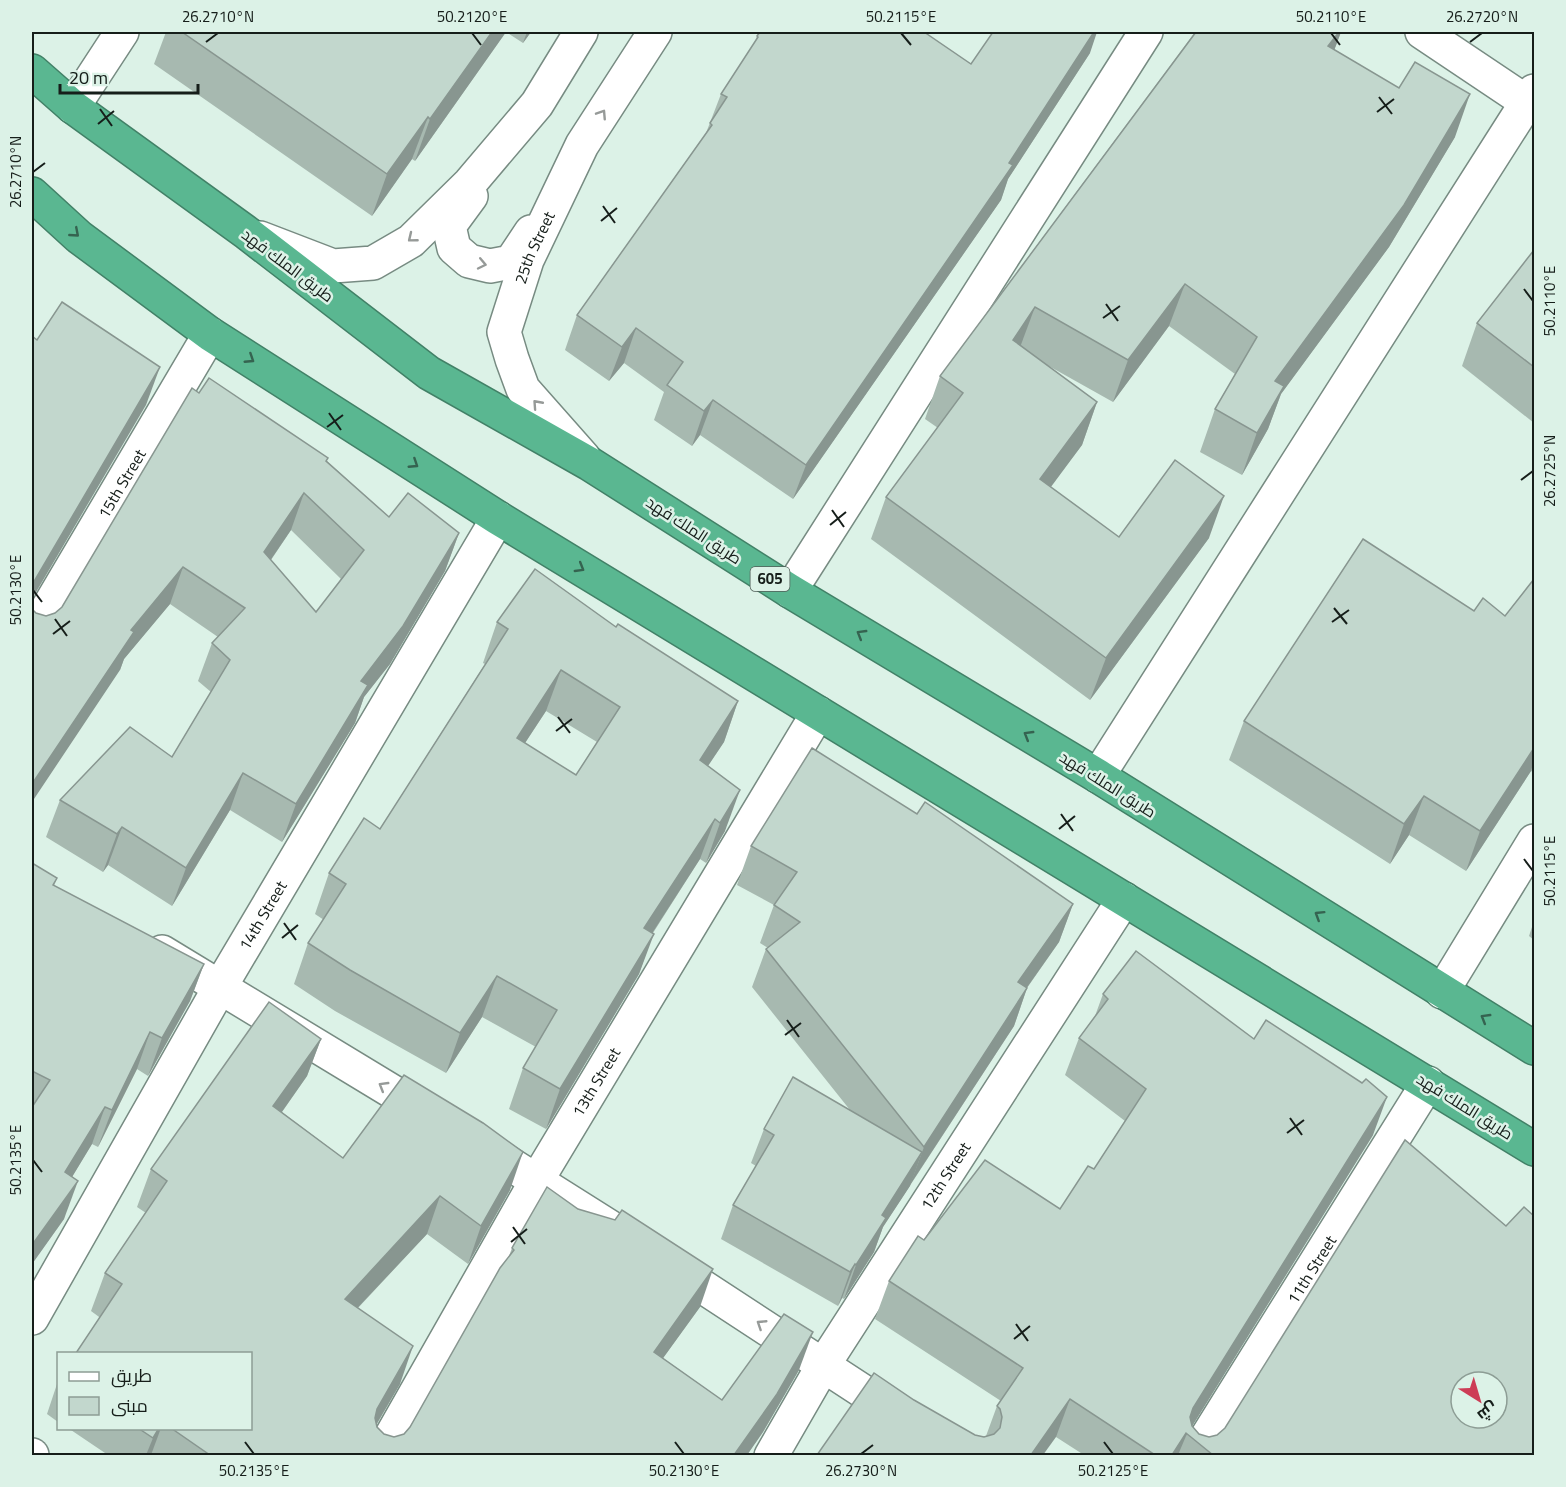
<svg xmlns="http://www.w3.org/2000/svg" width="1566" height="1487" font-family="Georgia,Cairo,serif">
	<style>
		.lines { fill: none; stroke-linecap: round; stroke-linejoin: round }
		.street-casing { stroke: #778b82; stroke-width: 36 }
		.highway-casing { stroke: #428167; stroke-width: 36 }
		.street { stroke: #fff; stroke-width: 33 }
		.highway { stroke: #5ab791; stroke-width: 33 }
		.wall { fill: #a7b9b0; fill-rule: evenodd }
		.shaded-wall { fill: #889690 }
		.building { fill: #c2d7cd; stroke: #889690; stroke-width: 1.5; fill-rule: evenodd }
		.oneway { stroke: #969a98 }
		.oneway2 { stroke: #356350 }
		.ticks { fill: none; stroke: #161e1a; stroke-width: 2 }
		.labels { text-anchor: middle; stroke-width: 5; stroke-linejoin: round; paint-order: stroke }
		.shield { fill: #dcf2e7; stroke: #515e58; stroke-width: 1.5 }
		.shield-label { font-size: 15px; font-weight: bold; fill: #161e1a }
		.street-label { font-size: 16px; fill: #161e1a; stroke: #dcf2e7 }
		.neatline { fill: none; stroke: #161e1a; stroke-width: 2 }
		.ticks-label { font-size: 15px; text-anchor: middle; fill: #161e1a }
	</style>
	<rect width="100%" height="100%" fill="#dcf2e7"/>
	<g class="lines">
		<!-- street casing -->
		<g class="street-casing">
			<g id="street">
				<polyline points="1422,32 1534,107"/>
				<polyline points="73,107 122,32"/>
				<polyline points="471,196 449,226 454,248 469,261 490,266 511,262 531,232"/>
				<polyline points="260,238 333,266 373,263 411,241 470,183 537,104 581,32"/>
				<path id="s1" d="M584,458L523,389L512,359L504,332L527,260L582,145L655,32"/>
				<polyline points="790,591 1146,32"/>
				<path id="s2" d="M32,635L210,334"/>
				<polyline points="1098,776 1534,91"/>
				<polyline points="162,952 431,1115"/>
				<polyline points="1442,992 1534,841"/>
				<polyline points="480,1145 624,1236"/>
				<polyline points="668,1264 910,1422 970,1456"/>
				<path id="s3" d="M32,1318L220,987L498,518"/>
				<polyline points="32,1455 32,1456"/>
				<path id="s4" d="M380,1456L537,1180L818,713"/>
				<path id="s5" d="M771,1456L824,1364L1124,899"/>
				<path id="s6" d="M1195,1456L1428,1083"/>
			</g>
		</g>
		<!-- highway casing -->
		<g class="highway-casing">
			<g id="highway">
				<polyline points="32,71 73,107 247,233 429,373 590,464 790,591 1098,776 1534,1048"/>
				<polyline points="32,194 79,237 210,334 498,518 1534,1149"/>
			</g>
		</g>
		<!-- street -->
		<use href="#street" class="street"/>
		<!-- highway -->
		<use href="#highway" class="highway"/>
	</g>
	<!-- wall -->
	<g class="wall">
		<polygon points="166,32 531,32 523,43 506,32 415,161 412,159 372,216 154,64"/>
		<polygon points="1194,32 1341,32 1334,50 1455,137 1389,247 1281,394 1268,429 1242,475 1200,452 1215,409 1235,374 1169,326 1113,402 1047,365 1097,402 1082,445 1050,487 1119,537 1209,538 1090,700 871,539 886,497 938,428 925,419 940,376 1195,32"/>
		<polygon points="757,36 971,64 1090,53 1008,179 1001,200 793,499 700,435 692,446 654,420 664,392 624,363 609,381 565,350 577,315 706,133 721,94 755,43"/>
		<polygon points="1534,250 1534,423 1462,366 1477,323"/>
		<path d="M199,393L327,461L389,517L459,533L445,571L390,664L364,697L355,723L282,842L230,810L172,906L108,865L103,872L46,837L60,800L172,757L211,692L198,681L212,643L218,637L170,604L124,659L120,670L36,613L46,616L55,613L62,607ZM291,530L341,579L316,612L271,560Z"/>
		<polygon points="1534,579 1534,773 1531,771 1466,871 1409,835 1390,864 1229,760 1244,721 1474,611 1505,616"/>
		<path d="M497,622L616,627L738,701L724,742L708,766L725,831L706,863L700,859L653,933L639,974L546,1129L509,1109L523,1068L536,1047L482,1017L446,1073L335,1011L294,984L308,943L324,920L315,914L329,873L380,829L485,664L483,663ZM546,711L597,742L576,775L525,743Z"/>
		<polygon points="917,814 1073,904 1059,942 1027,988 1014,1026 883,1227 874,1252 844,1299 842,1298 838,1306 721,1239 733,1205 756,1166 751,1163 764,1129 850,1110 752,987 766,949 768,948 760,943 774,905 737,885 751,846"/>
		<polygon points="32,863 57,878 54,886 204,964 190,1001 148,1076 137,1069 98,1147 92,1144 72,1177 64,1219 32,1264"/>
		<polygon points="1534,921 1534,940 1529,936"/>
		<polygon points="1103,994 1373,1135 1192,1426 1199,1434 1209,1437 1534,1455 1084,1455 1056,1437 817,1455 914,1400 975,1435 984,1437 986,1436 997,1406 1001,1401 875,1319 889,1281 924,1240 1060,1209 1094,1169 1125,1121 1065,1075 1079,1038 1095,1016"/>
		<polygon points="321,1039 307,1076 282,1112 343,1158 510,1190 468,1264 427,1234 358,1308 400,1384 377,1424 377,1427 384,1434 394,1437 404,1434 410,1427 509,1256 512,1248 700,1307 663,1358 722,1400 799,1370 763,1432 747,1455 108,1455 68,1428 250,1428 91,1311 105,1273 146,1213 137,1207 151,1169"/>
		<polygon points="58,1381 58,1422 47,1414"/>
	</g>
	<!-- shaded-wall -->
	<g class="shaded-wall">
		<polygon points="492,32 506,32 415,161 430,119"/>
		<polygon points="527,32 531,32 523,43"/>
		<polygon points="1086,32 1097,32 1090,53 1008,179 1001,200 793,499 806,465 1009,163"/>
		<polygon points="1339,32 1341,32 1328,67 1328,46"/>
		<polygon points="1470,94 1455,137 1389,247 1281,394 1268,429 1242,475 1275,381"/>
		<polygon points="428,117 412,159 372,216 387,174"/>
		<polygon points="1185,284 1169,326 1113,402 1128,360"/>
		<polygon points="1035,307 1019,350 1013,340"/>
		<polygon points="636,328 624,363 609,381 622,347"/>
		<polygon points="160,367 146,405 32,599 32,585"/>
		<polygon points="713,400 700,435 692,446 704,411"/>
		<polygon points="1097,402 1082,445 1025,522 1040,479"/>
		<polygon points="304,493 291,530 250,590 264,552"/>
		<polygon points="1224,496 1209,538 1090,700 1106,658"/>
		<polygon points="459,533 445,571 390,664 364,697 355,723 282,842 296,804 361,681"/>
		<polygon points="183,567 170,604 124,659 120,670 32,802 32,784 131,630"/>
		<polygon points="561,670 546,711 502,778 517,738"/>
		<polygon points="738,701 724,742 685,800 700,760"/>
		<polygon points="1534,748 1534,761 1531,771 1466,871 1480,831"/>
		<polygon points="243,773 230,810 172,906 186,868"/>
		<polygon points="740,790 725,831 706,863 720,823"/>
		<polygon points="1424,796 1409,835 1390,864 1404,824"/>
		<polygon points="715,819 700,859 629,969 644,928"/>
		<polygon points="122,827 108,865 103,872 117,834"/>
		<polygon points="1073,904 1059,942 1004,1020 1018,982"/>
		<polygon points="654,934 639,974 546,1129 560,1089"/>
		<polygon points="204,964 190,1001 148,1076 162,1038"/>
		<polygon points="497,976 482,1017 446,1073 460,1033"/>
		<polygon points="1027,988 1014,1026 910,1185 924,1147"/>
		<polygon points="150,1032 137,1069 98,1147 112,1110"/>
		<polygon points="321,1039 307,1076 260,1143 273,1106"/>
		<polygon points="1387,1097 1373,1135 1186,1436 1178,1455 1172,1455 1193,1408"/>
		<polygon points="105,1107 92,1144 52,1210 65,1172"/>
		<polygon points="523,1152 510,1190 468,1264 481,1226"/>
		<polygon points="922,1152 910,1186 883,1227 874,1252 844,1299 856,1265 882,1215"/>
		<polygon points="78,1181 64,1219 32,1264 32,1245"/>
		<polygon points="440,1196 427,1234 331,1336 345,1299"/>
		<polygon points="855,1264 842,1298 838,1306 850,1272"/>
		<polygon points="713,1269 700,1307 640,1390 654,1352"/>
		<polygon points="813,1332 799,1370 763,1432 747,1455 734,1455"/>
		<polygon points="413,1346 400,1384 363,1447 377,1409"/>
		<polygon points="1070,1399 1056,1437 1043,1455 1031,1455"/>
		<polygon points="159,1428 161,1428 151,1455 146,1455 153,1438"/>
	</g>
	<!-- building -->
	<g class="building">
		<polygon points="182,32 492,32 430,119 428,117 387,174"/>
		<polygon points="760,32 924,32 971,64 993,32 1094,32 1009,163 1013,165 806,465 713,400 704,411 667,385 683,362 636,328 622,347 577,315 712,125 710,123 727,97 721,94 758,37 757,36"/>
		<polygon points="1196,32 1339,32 1328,46 1399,88 1415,62 1470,94 1404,205 1275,381 1284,386 1257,433 1215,409 1257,337 1185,284 1128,360 1035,307 1013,340 1097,402 1040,479 1119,537 1175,460 1224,496 1106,658 886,497 963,393 940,376"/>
		<polygon points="1534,250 1534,367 1477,323"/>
		<polygon points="62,302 160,367 32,585 32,336 37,340"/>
		<path d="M209,378L328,458L326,461L389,517L408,493L459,533L403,626L361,681L368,685L296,804L243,773L186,868L122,827L117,834L60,800L130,727L172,757L230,660L212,643L245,608L183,567L131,630L134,632L32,784V609L36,613L46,616L55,613L62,607L192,388L199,393ZM304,493L364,550L316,612L264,552Z"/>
		<polygon points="1363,539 1474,611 1483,598 1505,616 1534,579 1534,748 1480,831 1424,796 1404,824 1244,721"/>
		<path d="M535,569L616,627L618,624L738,701L700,760L740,790L720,823L715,819L644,928L654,934L560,1089L523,1068L557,1010L497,976L460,1033L350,970L308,943L346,884L329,873L364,818L380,829L508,629L497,622ZM561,670L620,707L576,775L517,738Z"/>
		<polygon points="812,748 917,814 925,802 1073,904 1018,982 1027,988 924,1147 766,949 800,922 774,905 797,872 751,846"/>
		<polygon points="32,863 57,878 53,885 204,964 162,1038 150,1032 112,1110 105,1107 65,1172 78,1181 32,1245 32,1107 50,1080 32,1071"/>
		<path d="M1136,951L1254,1039L1266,1020L1362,1083L1366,1079L1387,1097L1193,1408L1190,1417L1192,1426L1199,1434L1209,1437L1217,1435L1225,1428L1405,1140L1506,1226L1524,1207L1534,1216V1455H1213L1186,1433L1172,1455H1155L1070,1399L1031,1455H817L874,1373L914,1400L975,1435L984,1437L994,1434L1000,1428L1002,1417L1000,1409L997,1406L1023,1368L889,1281L918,1236L924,1240L985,1160L1060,1209L1088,1166L1094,1169L1146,1089L1079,1038L1108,999L1103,994ZM1461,1382H1497V1418H1461Z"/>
		<polygon points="269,1002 321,1039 273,1106 343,1158 404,1075 483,1123 523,1152 481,1226 440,1196 345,1299 413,1346 377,1409 375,1418 377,1427 384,1434 394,1437 404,1434 410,1427 500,1268 514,1250 512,1248 547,1187 578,1209 615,1220 622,1210 713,1269 654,1352 722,1400 784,1314 813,1332 777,1394 734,1455 210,1455 171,1428 250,1428 250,1353 76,1353 122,1284 105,1273 167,1181 151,1169"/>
		<polygon points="793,1077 922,1152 882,1215 886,1218 856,1265 855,1264 850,1272 733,1205 774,1135 764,1129"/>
		<polygon points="138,1428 159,1428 153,1438"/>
	</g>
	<!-- one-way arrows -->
	<defs><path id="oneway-chevron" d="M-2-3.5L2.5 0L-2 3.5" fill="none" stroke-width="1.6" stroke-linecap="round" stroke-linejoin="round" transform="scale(1.5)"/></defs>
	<g class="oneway">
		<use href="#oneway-chevron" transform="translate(602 114) rotate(-57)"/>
		<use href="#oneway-chevron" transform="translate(412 238) rotate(141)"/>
		<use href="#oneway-chevron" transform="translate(482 264) rotate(12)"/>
		<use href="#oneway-chevron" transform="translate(537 404) rotate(-132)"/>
		<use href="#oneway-chevron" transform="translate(383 1086) rotate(-149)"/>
		<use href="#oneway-chevron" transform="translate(761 1324) rotate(-147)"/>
	</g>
	<g class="oneway2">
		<use href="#oneway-chevron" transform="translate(75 233) rotate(41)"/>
		<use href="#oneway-chevron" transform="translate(250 359) rotate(33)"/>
		<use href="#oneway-chevron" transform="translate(414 464) rotate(33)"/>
		<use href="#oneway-chevron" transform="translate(580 568) rotate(31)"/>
		<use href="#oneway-chevron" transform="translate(861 634) rotate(-149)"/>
		<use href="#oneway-chevron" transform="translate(1028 735) rotate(-149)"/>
		<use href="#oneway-chevron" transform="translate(1319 915) rotate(-148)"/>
		<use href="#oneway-chevron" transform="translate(1485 1018) rotate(-149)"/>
	</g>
	<!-- ticks -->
	<path class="ticks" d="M472,33L481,45M901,33L911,45M1331,33L1340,45M206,42L218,33M1470,42L1482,33M1379,97L1392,114M100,109L112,126M1377,112L1394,99M98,124L114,111M33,172L45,163M603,206L615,223M601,221L617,208M1524,289L1533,301M1106,304L1118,321M1103,318L1120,306M329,413L341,430M327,427L343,415M1521,480L1533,471M832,510L844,527M830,525L846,512M33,590L42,602M1334,608L1347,624M55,619L67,636M1332,622L1349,610M53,634L70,621M558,717L570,733M556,731L572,719M1061,814L1073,831M1059,829L1075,816M1524,859L1533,871M284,923L296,940M282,938L298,925M787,1020L799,1037M785,1035L801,1023M1290,1118L1302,1135M1287,1133L1304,1120M33,1160L42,1172M513,1227L525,1244M511,1242L527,1229M1016,1324L1028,1341M1014,1339L1030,1326M245,1442L254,1454M675,1442L684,1454M1104,1442L1113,1454M861,1454L873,1445"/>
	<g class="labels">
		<!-- shield labels -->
		<rect class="shield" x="750.5" y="567" width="39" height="24" rx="4.5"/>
		<g class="shield-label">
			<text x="770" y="584">605</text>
		</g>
		<!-- street labels -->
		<g class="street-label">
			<text dy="6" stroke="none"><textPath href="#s1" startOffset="242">25th Street</textPath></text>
			<text transform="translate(288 265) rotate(37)" y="6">طريق الملك فهد</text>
			<text dy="6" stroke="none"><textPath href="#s2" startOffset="176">15th Street</textPath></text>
			<text transform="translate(694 530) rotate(33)" y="6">طريق الملك فهد</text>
			<text transform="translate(1108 784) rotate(32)" y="6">طريق الملك فهد</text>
			<text dy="6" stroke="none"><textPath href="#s3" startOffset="464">14th Street</textPath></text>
			<text dy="6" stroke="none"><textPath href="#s4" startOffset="432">13th Street</textPath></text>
			<text transform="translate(1465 1106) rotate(32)" y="6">طريق الملك فهد</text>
			<text dy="6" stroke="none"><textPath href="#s5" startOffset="330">12th Street</textPath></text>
			<text dy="6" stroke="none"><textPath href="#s6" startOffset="220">11th Street</textPath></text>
		</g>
	</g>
	<!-- border -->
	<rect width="1566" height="1487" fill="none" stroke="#dcf2e7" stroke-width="66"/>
	<!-- legend -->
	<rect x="57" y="1352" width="195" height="78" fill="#dcf2e7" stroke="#8d9d95" stroke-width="1.5"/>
	<rect x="69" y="1372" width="30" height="9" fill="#ffffff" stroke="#8d9d95" stroke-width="1.5"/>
	<text x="111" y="1382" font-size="18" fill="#161e1a">طريق</text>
	<rect x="69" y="1397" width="30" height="18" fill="#c2d7cd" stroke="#8d9d95" stroke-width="1.5"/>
	<text x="111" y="1412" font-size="18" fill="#161e1a">مبنى</text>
	<!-- north arrow -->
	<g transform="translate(1479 1400) rotate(143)"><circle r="28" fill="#dcf2e7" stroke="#8d9d95" stroke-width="1.5"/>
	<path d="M0-4.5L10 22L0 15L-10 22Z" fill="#cd3d56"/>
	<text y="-9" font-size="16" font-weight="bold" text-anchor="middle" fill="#161e1a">ش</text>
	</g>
	<!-- scale -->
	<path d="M60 84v9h138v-9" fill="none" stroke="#161e1a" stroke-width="3"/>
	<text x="69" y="84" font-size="18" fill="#161e1a" stroke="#dcf2e7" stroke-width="4.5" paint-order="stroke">20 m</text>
	<rect x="33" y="33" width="1500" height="1421" class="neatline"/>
	<g class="ticks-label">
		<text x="218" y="22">26.2710°N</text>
		<text x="472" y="22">50.2120°E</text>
		<text x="901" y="22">50.2115°E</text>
		<text x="1331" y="22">50.2110°E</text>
		<text x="1482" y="22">26.2720°N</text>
		<text transform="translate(16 172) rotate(-90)" y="5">26.2710°N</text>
		<text transform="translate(1550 301) rotate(-90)" y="5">50.2110°E</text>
		<text transform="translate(1550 471) rotate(-90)" y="5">26.2725°N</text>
		<text transform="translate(16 590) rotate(-90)" y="5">50.2130°E</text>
		<text transform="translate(1550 871) rotate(-90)" y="5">50.2115°E</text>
		<text transform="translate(16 1160) rotate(-90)" y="5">50.2135°E</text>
		<text x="254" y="1476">50.2135°E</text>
		<text x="684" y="1476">50.2130°E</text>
		<text x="861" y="1476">26.2730°N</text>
		<text x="1113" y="1476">50.2125°E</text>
	</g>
</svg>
